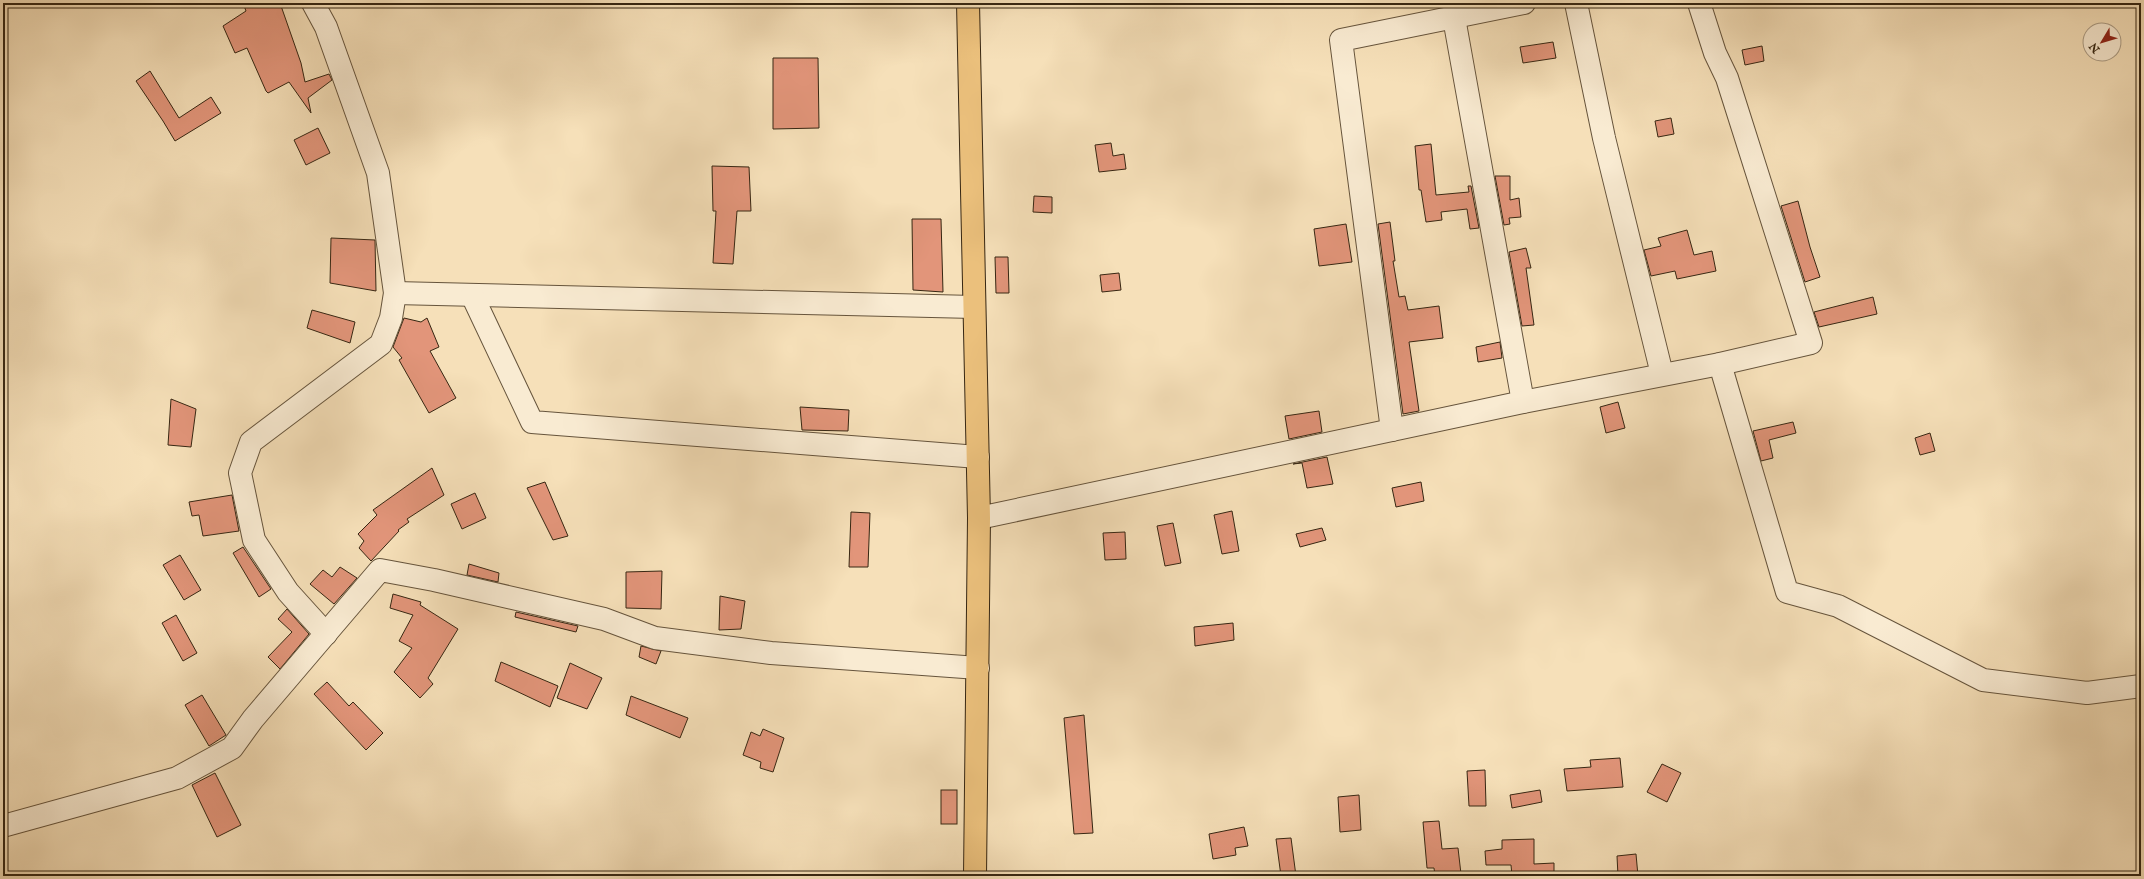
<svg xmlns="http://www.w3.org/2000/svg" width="2144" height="879" font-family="'IM FELL English',serif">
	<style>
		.building { fill: #e2957a; stroke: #362612 }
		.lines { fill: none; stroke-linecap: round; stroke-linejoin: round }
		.minor-casing { stroke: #66543c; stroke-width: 24 }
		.major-casing { stroke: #362612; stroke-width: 24 }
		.minor { stroke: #f9ebd2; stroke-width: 22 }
		.major { stroke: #ebc07c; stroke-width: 22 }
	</style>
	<rect width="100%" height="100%" fill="#f6e0b9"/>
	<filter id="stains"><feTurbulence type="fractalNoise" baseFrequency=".005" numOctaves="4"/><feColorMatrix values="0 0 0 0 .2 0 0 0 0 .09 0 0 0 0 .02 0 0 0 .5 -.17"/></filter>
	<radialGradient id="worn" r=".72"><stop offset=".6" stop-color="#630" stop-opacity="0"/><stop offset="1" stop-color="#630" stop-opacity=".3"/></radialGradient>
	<!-- building -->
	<g class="building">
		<polygon points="243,3 280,3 301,63 305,82 329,74 332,80 308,98 311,113 289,82 268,93 266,91 247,48 235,53 223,26 246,11"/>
		<polygon points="1553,42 1556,58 1523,63 1520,47"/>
		<polygon points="1762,46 1764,61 1745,65 1742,50"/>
		<polygon points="773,58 818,58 819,128 773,129"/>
		<polygon points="150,71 179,118 211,97 221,113 175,141 163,121 136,81"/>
		<polygon points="1671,118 1674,134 1658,137 1655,121"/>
		<polygon points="318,128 330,153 306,165 294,140"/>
		<polygon points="1111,143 1113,156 1124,154 1126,169 1099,172 1095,145"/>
		<polygon points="1431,144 1436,195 1469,192 1468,186 1471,186 1479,228 1470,229 1467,209 1441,212 1442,220 1426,222 1421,190 1419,190 1415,146"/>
		<polygon points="712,166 749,167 751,211 737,211 733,264 713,263 716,211 713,211"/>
		<polygon points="1495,176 1510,176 1510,200 1519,198 1521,217 1509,218 1510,224 1504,225"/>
		<polygon points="1034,196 1052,197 1052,213 1033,212"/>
		<polygon points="1798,201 1810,247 1820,277 1805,282 1781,206"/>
		<polygon points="912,219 941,219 943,292 913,290"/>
		<polygon points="1390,222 1395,261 1393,261 1399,297 1405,296 1408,310 1439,306 1443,338 1409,342 1419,411 1403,414 1378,224"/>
		<polygon points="1346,224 1352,262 1319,266 1314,229"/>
		<polygon points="1687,230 1694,255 1712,251 1716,271 1677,279 1675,271 1651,276 1644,250 1661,246 1658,238"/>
		<polygon points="331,238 375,240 376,291 330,283"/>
		<polygon points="1526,248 1531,268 1526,268 1534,325 1522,326 1509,252"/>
		<polygon points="995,257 1008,257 1009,293 996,293"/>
		<polygon points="1119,273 1121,290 1102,292 1100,275"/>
		<polygon points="1873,297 1877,314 1819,327 1814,312"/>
		<polygon points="312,310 355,322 350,343 307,328"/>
		<polygon points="404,318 421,322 427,318 439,347 430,351 456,398 429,413 399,360 402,358 393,347"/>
		<polygon points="1500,342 1502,358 1478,362 1476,347"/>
		<polygon points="171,399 196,409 191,447 168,445"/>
		<polygon points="1618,402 1625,428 1606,433 1600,407"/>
		<polygon points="800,407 849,410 848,431 802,430"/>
		<polygon points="1319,411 1322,432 1289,439 1285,416"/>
		<polygon points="1793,422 1796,433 1769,440 1773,458 1761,461 1753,431"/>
		<polygon points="1930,433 1935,451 1920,455 1915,438"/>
		<polygon points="1327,457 1333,484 1307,488 1302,463 1293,464"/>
		<polygon points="432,468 444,495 407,519 409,522 398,530 399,531 371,561 359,548 364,541 358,534 377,515 373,510"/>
		<polygon points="545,482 568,536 553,540 527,488"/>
		<polygon points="1421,482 1424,501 1396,507 1392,488"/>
		<polygon points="475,493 486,518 462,529 451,504"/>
		<polygon points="232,495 239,531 203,536 199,515 192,516 189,502"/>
		<polygon points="1232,511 1239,551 1222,554 1214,515"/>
		<polygon points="851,512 870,513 868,567 849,567"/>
		<polygon points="1173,523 1181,563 1165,566 1157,526"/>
		<polygon points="1322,528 1326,540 1300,547 1296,534"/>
		<polygon points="1125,532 1126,559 1105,560 1103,533"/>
		<polygon points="243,547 271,589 259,597 233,553"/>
		<polygon points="180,555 201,590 184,600 163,565"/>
		<polygon points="469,564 499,573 498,582 467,575"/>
		<polygon points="340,567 357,578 334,604 310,584 323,570 332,577"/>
		<polygon points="662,571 661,609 626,608 626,572"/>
		<polygon points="393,594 421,602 420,605 458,629 428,678 433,684 420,698 394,672 412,648 399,641 413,615 390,608"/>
		<polygon points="720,596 745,601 741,629 719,630"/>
		<polygon points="287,609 309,634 280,669 268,657 292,632 278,619"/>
		<polygon points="516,612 578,626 576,632 515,617"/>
		<polygon points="176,615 197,653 183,661 162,623"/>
		<polygon points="1233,623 1234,640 1195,646 1194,627"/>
		<polygon points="641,646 661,651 656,664 639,657"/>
		<polygon points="501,662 558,686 550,707 495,681"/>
		<polygon points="570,663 602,678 587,709 557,698"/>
		<polygon points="327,682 349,706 353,702 383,733 366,750 314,694"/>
		<polygon points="202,695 226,735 209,746 185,705"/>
		<polygon points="631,696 688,718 680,738 626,715"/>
		<polygon points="1084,715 1093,833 1074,834 1064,718"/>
		<polygon points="763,729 784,738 773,772 760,768 761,762 743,755 751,732 760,736"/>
		<polygon points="1620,758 1623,787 1567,791 1564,769 1591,767 1590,760"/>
		<polygon points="1662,764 1681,773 1667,802 1647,792"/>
		<polygon points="1485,770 1486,806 1469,806 1467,771"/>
		<polygon points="215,773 241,825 217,837 192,785"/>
		<rect x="941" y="790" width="16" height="34"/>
		<polygon points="1540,790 1542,802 1512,808 1510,795"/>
		<polygon points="1359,795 1361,830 1340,832 1338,797"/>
		<polygon points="1439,821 1442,849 1458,848 1461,874 1435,876 1434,868 1427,868 1423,822"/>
		<polygon points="1244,827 1248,846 1235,848 1236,855 1213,859 1209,834"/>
		<polygon points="1291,838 1296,876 1281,876 1276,839"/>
		<polygon points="1534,839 1534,864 1554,863 1554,876 1512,876 1511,865 1486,865 1485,851 1502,849 1502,840"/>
		<polygon points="1636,854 1638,876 1618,876 1617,856"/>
	</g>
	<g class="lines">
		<!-- minor casing -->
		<g class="minor-casing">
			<g id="minor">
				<polyline points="313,3 326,27 378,173 395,293 391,318 381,344 251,442 240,473 254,540 288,592 326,634"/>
				<polyline points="1576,3 1604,138 1662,374"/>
				<polyline points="1454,18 1523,402"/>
				<polyline points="395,293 974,307"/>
				<polyline points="472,295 532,422 978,457"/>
				<polyline points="1720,364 1787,592 1838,606 1983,680 2087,693 2141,686"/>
				<polyline points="1392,430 1341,40 1524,3"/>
				<polyline points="979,518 1523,402 1720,364 1811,343 1727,78 1715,53 1699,3"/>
				<polyline points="3,826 177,778 232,748 253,719 380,570 434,580 604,619 655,638 771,653 978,668"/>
			</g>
		</g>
		<!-- major casing -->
		<g class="major-casing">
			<polyline id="major" points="968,3 979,518 975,876"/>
		</g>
		<!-- minor -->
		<use href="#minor" class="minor"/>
		<!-- major -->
		<use href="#major" class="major"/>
	</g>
	<!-- margin -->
	<rect width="2144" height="879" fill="none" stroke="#f6e0b9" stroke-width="16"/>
	<rect x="4" y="4" width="2136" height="871" fill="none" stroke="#362612" stroke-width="2"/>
	<rect x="8" y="8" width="2128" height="863" fill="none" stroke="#362612"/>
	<!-- north arrow -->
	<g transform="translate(2102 42) rotate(232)"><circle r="19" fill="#f9ebd2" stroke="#ab9c85"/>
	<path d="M0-3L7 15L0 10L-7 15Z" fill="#8f2418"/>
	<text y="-6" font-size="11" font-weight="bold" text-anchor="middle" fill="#362612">N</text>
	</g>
	<rect width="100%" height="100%" filter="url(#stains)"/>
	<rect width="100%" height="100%" fill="url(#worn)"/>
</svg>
